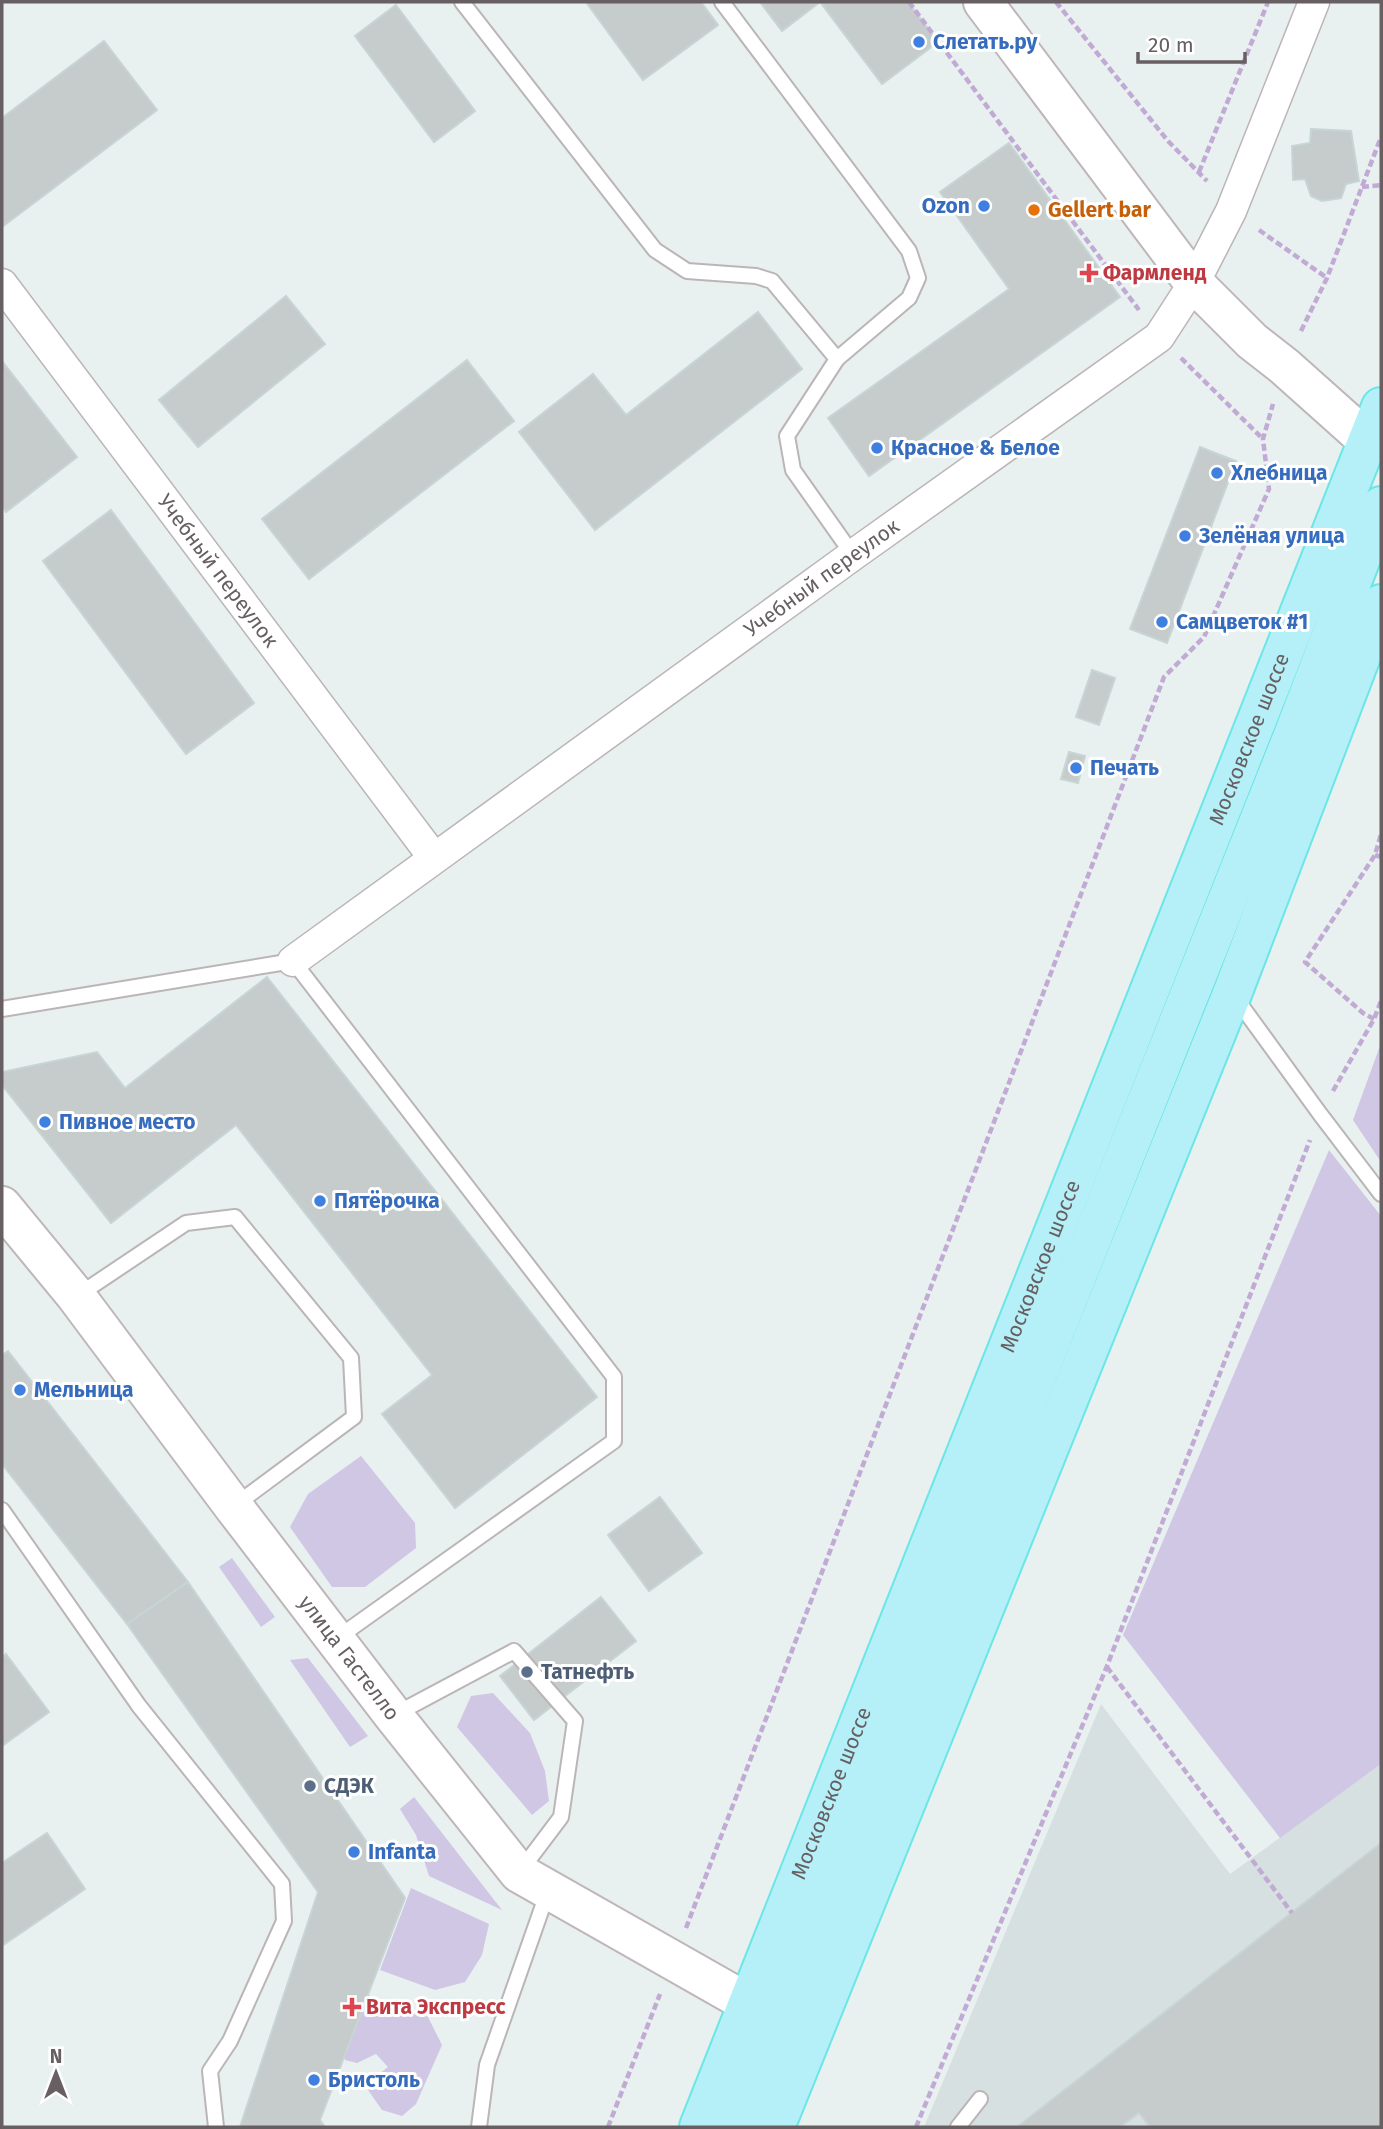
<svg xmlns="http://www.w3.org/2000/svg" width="1383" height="2129" font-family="'Fira Sans',sans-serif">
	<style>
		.education { fill: #d7e0e0 }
		.green { fill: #d0c7e5 }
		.building { fill: #c5cccb; stroke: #c7d5d4; stroke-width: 2 }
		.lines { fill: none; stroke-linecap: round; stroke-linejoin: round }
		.lane-casing { stroke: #bbb5b6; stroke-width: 18 }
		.street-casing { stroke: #bbb5b6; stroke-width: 33 }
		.secondary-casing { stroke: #beb6b8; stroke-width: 42 }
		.primary-casing { stroke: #6be6e7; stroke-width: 42 }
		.path { stroke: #c1aad4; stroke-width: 4.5; stroke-dasharray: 7 3.5; stroke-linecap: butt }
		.lane { stroke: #fff; stroke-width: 14 }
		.street { stroke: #fff; stroke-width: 30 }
		.secondary { stroke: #fff; stroke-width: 38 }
		.primary { stroke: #b5f0f9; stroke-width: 38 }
		.shop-dot { fill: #3f7fe0; stroke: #fff; stroke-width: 2.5 }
		.food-dot { fill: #e8710a; stroke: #fff; stroke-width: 2.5 }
		.health-dot { fill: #e0444e; stroke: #fff; stroke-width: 2.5 }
		.service-dot { fill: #5c6f8a; stroke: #fff; stroke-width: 2.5 }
		.labels { text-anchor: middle; stroke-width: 6; stroke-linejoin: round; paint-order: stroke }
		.shop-label { font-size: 21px; font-weight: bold; fill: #366cbe; stroke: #fff; text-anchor: start }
		.food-label { font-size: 21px; font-weight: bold; fill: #c56008; stroke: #fff; text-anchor: start }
		.health-label { font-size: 21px; font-weight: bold; fill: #be3a42; stroke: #fff; text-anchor: start }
		.street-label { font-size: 21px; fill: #675f61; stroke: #fff }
		.service-label { font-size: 21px; font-weight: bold; fill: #4e5e75; stroke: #fff; text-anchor: start }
	</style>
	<rect width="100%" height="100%" fill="#e8f0f0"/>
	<!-- education -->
	<polygon class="education" points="1101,1704 1230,1874 1381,1764 1381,2127 924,2127"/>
	<!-- green -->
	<g class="green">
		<polygon points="1381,1043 1381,1162 1353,1120"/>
		<polygon points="1329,1150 1381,1216 1381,1764 1280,1838 1123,1635"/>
		<polygon points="361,1456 415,1523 416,1548 365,1587 332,1587 290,1527 308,1494"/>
		<polygon points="232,1558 275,1617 261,1627 219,1567"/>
		<polygon points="308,1658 368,1736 350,1747 290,1660"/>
		<polygon points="493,1693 530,1733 545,1771 549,1801 532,1815 457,1727 471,1696"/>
		<polygon points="414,1797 502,1910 429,1876 416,1835 400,1809"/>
		<polygon points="411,1888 489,1924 482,1955 465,1982 435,1990 380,1970"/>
		<polygon points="365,1994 427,2015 442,2045 416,2104 402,2116 382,2110 368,2090 375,2077 388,2067 376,2054 357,2063 345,2060 341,2042"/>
	</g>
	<!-- building -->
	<g class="building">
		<polygon points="586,2 701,2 718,25 643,80"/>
		<polygon points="760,2 908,2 938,42 882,84 820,2 782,31"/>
		<polygon points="396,5 475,111 434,142 355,36"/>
		<polygon points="104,41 157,110 2,227 2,118"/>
		<polygon points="1311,129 1351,131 1359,181 1346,184 1341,198 1322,201 1311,196 1305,179 1293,180 1292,146 1310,143"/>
		<polygon points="1009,143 1120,297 869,476 828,418 1009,289 940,192"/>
		<polygon points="286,296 325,344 198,447 159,400"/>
		<polygon points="758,312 802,369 595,530 519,432 593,374 626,415"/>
		<polygon points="467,360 514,421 309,579 262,519"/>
		<polygon points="2,361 77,457 6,512 2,506"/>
		<polygon points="1200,447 1236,461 1167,643 1130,629"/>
		<polygon points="111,510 254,703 186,754 43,561"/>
		<polygon points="1092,670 1115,678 1099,725 1076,717"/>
		<polygon points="1069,752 1085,756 1078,783 1061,779"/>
		<polygon points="267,977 597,1397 455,1508 382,1414 432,1375 236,1125 111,1223 2,1085 2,1072 97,1052 125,1088"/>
		<polygon points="8,1351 188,1582 127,1624 2,1464 2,1355"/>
		<polygon points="660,1497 702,1553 649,1591 608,1535"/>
		<polygon points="188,1582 405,1898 320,2120 325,2127 240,2127 318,1892 127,1624"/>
		<polygon points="601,1597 636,1641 534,1720 500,1676"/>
		<polygon points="6,1654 49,1712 2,1746 2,1657"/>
		<polygon points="47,1833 85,1889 3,1945 2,1863"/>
		<polygon points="1381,1843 1381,2127 1150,2127 1139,2113 1120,2127 1017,2127"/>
	</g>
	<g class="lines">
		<!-- lane casing -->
		<g class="lane-casing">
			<g id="lane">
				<polyline points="462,2 655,250 687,271 756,276 772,281 837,359 787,436 793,470 853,555"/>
				<polyline points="722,2 909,251 918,278 909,298 837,359"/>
				<polyline points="1235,997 1320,1114 1381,1194"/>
				<polyline points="2,1009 293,961 614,1377 614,1441 336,1639"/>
				<polyline points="77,1296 186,1223 235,1217 351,1358 354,1417 234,1506"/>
				<polyline points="2,1510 139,1706 282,1884 284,1921 230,2041 210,2071 216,2127"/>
				<polyline points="394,1715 514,1651 575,1721 561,1817 521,1870"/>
				<polyline points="479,2127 487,2065 548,1891"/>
				<polyline points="958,2127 980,2099"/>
			</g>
		</g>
		<!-- street casing -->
		<g class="street-casing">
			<g id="street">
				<path id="s1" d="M2,284L434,858"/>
				<path id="s2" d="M293,961L853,555L1159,337L1194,283L1231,211L1314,2"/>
			</g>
		</g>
		<!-- secondary casing -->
		<g class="secondary-casing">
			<g id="secondary">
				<polyline points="983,2 1194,283 1252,341 1284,366 1368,441"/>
				<path id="s3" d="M2,1206L76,1296L233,1506L393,1715L519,1873L776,2019"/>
			</g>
		</g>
		<!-- primary casing -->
		<g class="primary-casing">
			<g id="primary">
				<path id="s4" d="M699,2127L1381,407"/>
				<polyline points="737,2127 1292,738 1381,506"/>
				<polyline points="775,2127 1232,994 1381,604"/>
			</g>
		</g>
		<!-- path -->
		<g class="path">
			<polyline points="909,2 1139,310"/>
			<polyline points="1056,2 1168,141 1207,181"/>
			<polyline points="1199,172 1268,2"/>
			<polyline points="1362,187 1381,185"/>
			<polyline points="1259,230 1327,278"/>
			<polyline points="1301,331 1327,278 1381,137"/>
			<polyline points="1181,358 1263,439"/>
			<polyline points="1375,855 1381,857"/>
			<polyline points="1374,1019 1363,1013 1305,962 1375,855 1381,834"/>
			<polyline points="1333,1091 1374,1019 1381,1001"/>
			<polyline points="1107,1667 1292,1913"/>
			<polyline points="686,1928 1164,677 1204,637 1269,489 1263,439 1273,404"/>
			<polyline points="608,2127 660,1994"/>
			<polyline points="916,2127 1107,1666 1310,1140"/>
		</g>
		<!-- lane -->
		<use href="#lane" class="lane"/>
		<!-- street -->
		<use href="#street" class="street"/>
		<!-- secondary -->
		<use href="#secondary" class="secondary"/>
		<!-- primary -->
		<use href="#primary" class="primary"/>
	</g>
	<!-- markers -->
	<g class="shop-dot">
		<circle cx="919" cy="42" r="7"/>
		<circle cx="984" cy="206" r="7"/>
		<circle cx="877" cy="448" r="7"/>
		<circle cx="1217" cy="473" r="7"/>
		<circle cx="1185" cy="536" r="7"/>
		<circle cx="1162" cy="622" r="7"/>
		<circle cx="1076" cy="768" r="7"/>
		<circle cx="45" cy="1122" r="7"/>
		<circle cx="320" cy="1201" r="7"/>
		<circle cx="20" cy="1390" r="7"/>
		<circle cx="354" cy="1852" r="7"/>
		<circle cx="314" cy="2080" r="7"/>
	</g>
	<circle class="food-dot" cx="1034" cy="210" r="7"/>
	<g class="health-dot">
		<path d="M1085.5 262.5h7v7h7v7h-7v7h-7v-7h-7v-7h7z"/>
		<path d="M348.5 1996.5h7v7h7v7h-7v7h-7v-7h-7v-7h7z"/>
	</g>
	<g class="service-dot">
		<circle cx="527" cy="1672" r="7"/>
		<circle cx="310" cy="1786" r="7"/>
	</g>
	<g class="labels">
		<!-- shop labels -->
		<g class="shop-label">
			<text x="933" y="49">Слетать.ру</text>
			<text x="970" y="213" text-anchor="end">Ozon</text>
			<text x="891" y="455">Красное &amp; Белое</text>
			<text x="1231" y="480">Хлебница</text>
			<text x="1199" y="543">Зелёная улица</text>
			<text x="1176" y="629">Самцветок #1</text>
			<text x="1090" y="775">Печать</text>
			<text x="59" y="1129">Пивное место</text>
			<text x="334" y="1208">Пятёрочка</text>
			<text x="34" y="1397">Мельница</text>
			<text x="368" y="1859">Infanta</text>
			<text x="328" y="2087">Бристоль</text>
		</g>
		<!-- food labels -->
		<g class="food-label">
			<text x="1048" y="217">Gellert bar</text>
		</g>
		<!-- health labels -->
		<g class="health-label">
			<text x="1103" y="280">Фармленд</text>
			<text x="366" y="2014">Вита Экспресс</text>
		</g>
		<!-- street labels -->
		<g class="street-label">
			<text dy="7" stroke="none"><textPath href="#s1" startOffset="359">Учебный переулок</textPath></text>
			<text dy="7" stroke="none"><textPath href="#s2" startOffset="653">Учебный переулок</textPath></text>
			<text dy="7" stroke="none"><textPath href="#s4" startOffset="1493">Московское шоссе</textPath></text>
			<text dy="7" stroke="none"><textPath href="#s4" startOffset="926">Московское шоссе</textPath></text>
			<text dy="7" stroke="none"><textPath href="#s3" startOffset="570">улица Гастелло</textPath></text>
			<text dy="7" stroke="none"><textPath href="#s4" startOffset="359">Московское шоссе</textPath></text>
		</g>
		<!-- service labels -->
		<g class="service-label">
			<text x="541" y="1679">Татнефть</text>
			<text x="324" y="1793">СДЭК</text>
		</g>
	</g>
	<!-- border -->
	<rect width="1383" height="2129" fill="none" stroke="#675f61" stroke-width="7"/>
	<!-- north arrow -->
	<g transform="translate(56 2073)" stroke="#ffffff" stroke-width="5" paint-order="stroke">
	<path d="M0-5L12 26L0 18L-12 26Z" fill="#675f61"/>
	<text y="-10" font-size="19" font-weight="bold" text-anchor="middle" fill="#675f61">N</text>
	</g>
	<!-- scale -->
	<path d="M1138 52v10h107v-10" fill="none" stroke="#675f61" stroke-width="3.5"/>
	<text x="1148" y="52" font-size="21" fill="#675f61" stroke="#ffffff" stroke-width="5" paint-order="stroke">20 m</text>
</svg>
